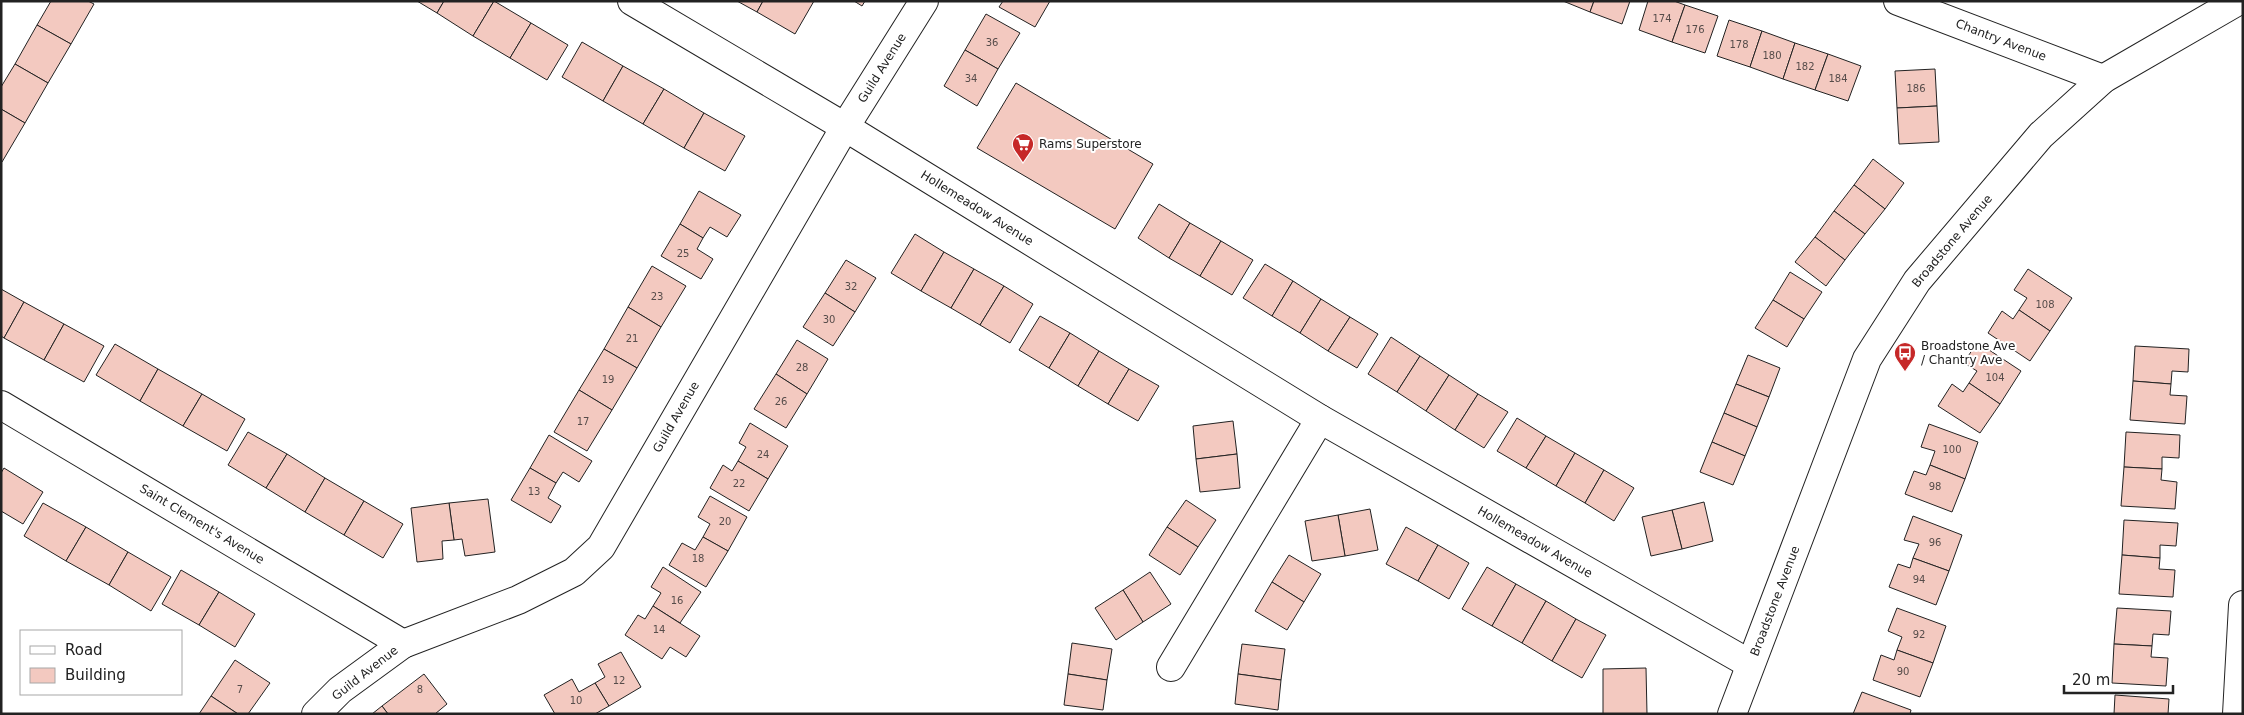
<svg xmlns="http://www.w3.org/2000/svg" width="2244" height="715" font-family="'DejaVu Sans',sans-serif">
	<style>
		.building { fill: #f3c9c0; stroke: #222 }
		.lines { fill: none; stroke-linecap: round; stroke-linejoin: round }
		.street-casing { stroke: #222; stroke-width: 30 }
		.street { stroke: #fff; stroke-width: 28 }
		.labels { text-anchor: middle; stroke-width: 4; stroke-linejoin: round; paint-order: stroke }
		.number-label { font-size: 10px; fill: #564c4a }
		.street-label { font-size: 12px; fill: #222; stroke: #fff }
		.poi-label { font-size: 12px; fill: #222; stroke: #fff; text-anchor: start }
	</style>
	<rect width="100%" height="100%" fill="#fff"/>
	<!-- building -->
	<g class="building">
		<polygon points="51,1 88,1 94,4 71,44 37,25"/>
		<polygon points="417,1 444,1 437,13"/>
		<polygon points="444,1 494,1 473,36 437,13"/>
		<polygon points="494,1 531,23 510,58 473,36"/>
		<polygon points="737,1 763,1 757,12"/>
		<polygon points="763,1 814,1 795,34 757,12"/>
		<polygon points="854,1 865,1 862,6"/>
		<polygon points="1003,1 1050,1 1035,27 999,7"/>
		<polygon points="1563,1 1594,1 1590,12"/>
		<polygon points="1594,1 1630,1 1622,24 1590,12"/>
		<polygon points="1648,1 1674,1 1685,5 1672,42 1639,30"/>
		<polygon points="1685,5 1718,16 1705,53 1672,42"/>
		<polygon points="986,14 1020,33 998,69 965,50"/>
		<polygon points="1729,20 1762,31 1750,67 1717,56"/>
		<polygon points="531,23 568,45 547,80 510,58"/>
		<polygon points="37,25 71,44 48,83 15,64"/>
		<polygon points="1762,31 1795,43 1783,79 1750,67"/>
		<polygon points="582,42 623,66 603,101 562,77"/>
		<polygon points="1795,43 1828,54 1815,90 1783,79"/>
		<polygon points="965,50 998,69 977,106 944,86"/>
		<polygon points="1828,54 1861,66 1848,101 1815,90"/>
		<polygon points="15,64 48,83 25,123 1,109 1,87"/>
		<polygon points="623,66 664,89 643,124 603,101"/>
		<polygon points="1935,69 1937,106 1897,108 1895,71"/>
		<polygon points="1016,83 1153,164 1115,229 977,148"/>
		<polygon points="664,89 704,113 684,148 643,124"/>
		<polygon points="1937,106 1939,142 1899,144 1897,108"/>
		<polygon points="1,109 25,123 2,162 1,162"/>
		<polygon points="704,113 745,136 725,171 684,148"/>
		<polygon points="1873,159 1904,183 1885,209 1854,185"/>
		<polygon points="1854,185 1885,209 1865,234 1834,211"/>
		<polygon points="699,191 741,215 727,237 710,227 703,238 680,224"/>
		<polygon points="1159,204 1190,223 1169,258 1138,238"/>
		<polygon points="1834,211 1865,234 1845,260 1815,237"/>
		<polygon points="1190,223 1221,241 1200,276 1169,258"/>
		<polygon points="680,224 703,238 697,249 713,259 701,279 661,256"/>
		<polygon points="915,234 944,252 921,291 891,273"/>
		<polygon points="1815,237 1845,260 1826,286 1795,262"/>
		<polygon points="1221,241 1253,260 1232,295 1200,276"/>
		<polygon points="944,252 974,269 951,308 921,291"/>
		<polygon points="846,260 876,278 855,312 825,293"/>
		<polygon points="1265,264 1293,281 1272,316 1243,298"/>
		<polygon points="652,266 686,286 661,327 628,307"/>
		<polygon points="974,269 1004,286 980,325 951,308"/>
		<polygon points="2028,269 2072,298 2050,331 2019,310 2027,298 2014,290"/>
		<polygon points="1790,272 1822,292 1804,319 1773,300"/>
		<polygon points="1293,281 1321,299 1300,333 1272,316"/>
		<polygon points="1004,286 1033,304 1010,343 980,325"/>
		<polygon points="1,289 24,302 4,338 1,336"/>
		<polygon points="825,293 855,312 833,346 803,327"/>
		<polygon points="1321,299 1350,317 1328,351 1300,333"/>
		<polygon points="1773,300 1804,319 1787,347 1755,328"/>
		<polygon points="24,302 64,324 44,360 4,338"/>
		<polygon points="628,307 661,327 637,368 604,349"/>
		<polygon points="2019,310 2050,331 2030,361 1988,333 2002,311 2013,319"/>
		<polygon points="1040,316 1070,333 1049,368 1019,350"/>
		<polygon points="1350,317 1378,334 1357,368 1328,351"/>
		<polygon points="64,324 104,346 84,382 44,360"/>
		<polygon points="1070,333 1099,351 1078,386 1049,368"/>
		<polygon points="1391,337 1420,356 1397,392 1368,374"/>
		<polygon points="797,340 828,359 807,394 776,374"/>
		<polygon points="1977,342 2021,371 2000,404 1969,383 1977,371 1964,363"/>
		<polygon points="115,344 158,369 140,401 96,375"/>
		<polygon points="2135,346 2189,349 2188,372 2172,371 2171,384 2133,381"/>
		<polygon points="604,349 637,368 612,410 579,390"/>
		<polygon points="1099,351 1129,369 1108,404 1078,386"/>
		<polygon points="1748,355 1780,368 1769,397 1736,384"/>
		<polygon points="1420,356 1449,375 1426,411 1397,392"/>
		<polygon points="158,369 202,394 183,426 140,401"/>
		<polygon points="1129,369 1159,386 1138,421 1108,404"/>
		<polygon points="776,374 807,394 786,428 754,409"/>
		<polygon points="1449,375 1478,394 1455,430 1426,411"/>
		<polygon points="2133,381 2171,384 2170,395 2187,396 2185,424 2130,420"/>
		<polygon points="1969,383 2000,404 1980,433 1938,406 1952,384 1963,392"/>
		<polygon points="1736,384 1769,397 1757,427 1724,413"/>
		<polygon points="579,390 612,410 587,451 554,432"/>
		<polygon points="202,394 245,419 227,451 183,426"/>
		<polygon points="1478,394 1508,412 1484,448 1455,430"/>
		<polygon points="1724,413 1757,427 1745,456 1712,442"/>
		<polygon points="1517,418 1546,436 1526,468 1497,451"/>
		<polygon points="1233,421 1237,454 1196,459 1193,426"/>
		<polygon points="750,423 788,446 768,479 738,461 746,447 739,443"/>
		<polygon points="1929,424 1978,442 1965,479 1930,465 1935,451 1921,447"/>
		<polygon points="248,432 287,454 266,488 228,465"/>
		<polygon points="2126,432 2180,435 2179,458 2162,457 2162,469 2124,467"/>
		<polygon points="549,435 592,461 579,482 563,472 556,483 530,468"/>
		<polygon points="1546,436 1575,453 1556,486 1526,468"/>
		<polygon points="1712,442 1745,456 1733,485 1700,472"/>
		<polygon points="1575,453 1604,470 1585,503 1556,486"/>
		<polygon points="287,454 325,478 305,512 266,488"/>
		<polygon points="1237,454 1240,488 1200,492 1196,459"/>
		<polygon points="738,461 768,479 749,511 710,488 723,465 732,471"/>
		<polygon points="1930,465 1965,479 1952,512 1905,494 1914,471 1926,475"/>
		<polygon points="2124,467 2162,469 2161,480 2177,482 2175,509 2121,506"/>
		<polygon points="4,468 43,492 23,524 1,511 1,473"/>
		<polygon points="530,468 556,483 548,498 561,506 551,523 511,500"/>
		<polygon points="1604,470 1634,488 1614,521 1585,503"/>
		<polygon points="325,478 364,501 344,535 305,512"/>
		<polygon points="710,496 747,517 728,551 703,537 710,524 698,517"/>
		<polygon points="488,499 495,552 465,556 462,539 454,540 449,503"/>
		<polygon points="1186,500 1216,520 1198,547 1167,527"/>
		<polygon points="364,501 403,524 383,558 344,535"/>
		<polygon points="1704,502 1713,541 1682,549 1672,510"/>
		<polygon points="43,503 86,527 66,561 24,536"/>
		<polygon points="449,503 454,540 442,541 443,559 417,562 411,508"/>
		<polygon points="1370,509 1378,550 1345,556 1338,515"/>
		<polygon points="1672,510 1682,549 1651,556 1642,517"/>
		<polygon points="1338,515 1345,556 1312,561 1305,521"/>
		<polygon points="1913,516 1962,535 1949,571 1913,558 1919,544 1904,540"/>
		<polygon points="2124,520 2178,523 2176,546 2160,545 2160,558 2122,555"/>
		<polygon points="86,527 128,552 109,585 66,561"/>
		<polygon points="1167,527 1198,547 1180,575 1149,555"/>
		<polygon points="1406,527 1438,545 1418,581 1386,564"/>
		<polygon points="703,537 728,551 706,587 669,565 682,543 695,550"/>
		<polygon points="1438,545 1469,563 1449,599 1418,581"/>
		<polygon points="128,552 171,577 151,611 109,585"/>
		<polygon points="1289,555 1321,574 1304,602 1272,582"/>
		<polygon points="2122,555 2160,558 2159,569 2175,570 2173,597 2119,594"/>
		<polygon points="1913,558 1949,571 1936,605 1889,587 1898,564 1910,568"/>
		<polygon points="663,567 701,592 680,623 653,606 661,593 651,587"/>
		<polygon points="1487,567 1516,584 1492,626 1462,609"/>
		<polygon points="181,570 219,592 199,625 162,604"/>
		<polygon points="1150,572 1171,604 1143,622 1123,590"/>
		<polygon points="1272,582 1304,602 1287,630 1255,611"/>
		<polygon points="1516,584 1546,601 1522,643 1492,626"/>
		<polygon points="1123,590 1143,622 1116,640 1095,608"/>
		<polygon points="219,592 255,614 235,647 199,625"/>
		<polygon points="1546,601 1576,619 1552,661 1522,643"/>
		<polygon points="653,606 700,636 686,657 670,647 662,659 625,635 638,615 645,619"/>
		<polygon points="1897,608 1946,626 1933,663 1897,650 1902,637 1888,631"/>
		<polygon points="2117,608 2171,611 2169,635 2153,634 2152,646 2114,644"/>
		<polygon points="1576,619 1606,635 1582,678 1552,661"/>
		<polygon points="1072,643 1112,649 1107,680 1068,674"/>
		<polygon points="1242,644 1285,649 1281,680 1238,674"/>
		<polygon points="2114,644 2152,646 2151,657 2168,658 2166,686 2112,683"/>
		<polygon points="1897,650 1933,663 1920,697 1873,680 1881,655 1894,660"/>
		<polygon points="621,652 641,687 609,706 595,683 605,677 598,664"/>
		<polygon points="235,660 270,683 248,714 238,714 211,696"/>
		<polygon points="1646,668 1647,714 1603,714 1603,669"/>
		<polygon points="424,674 447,704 435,714 388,714 382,706"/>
		<polygon points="1068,674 1107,680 1103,710 1064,705"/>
		<polygon points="1238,674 1281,680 1278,710 1235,704"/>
		<polygon points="572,679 579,692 595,683 609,706 595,714 555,714 544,695"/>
		<polygon points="1862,692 1911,710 1910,714 1853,714"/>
		<polygon points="2115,695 2169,699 2168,714 2114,714"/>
		<polygon points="211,696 238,714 199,714"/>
		<polygon points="382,706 388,714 372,714"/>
	</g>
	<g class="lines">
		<!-- street casing -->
		<g class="street-casing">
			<g id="street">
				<polyline points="632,1 845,127 1320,419 1750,664"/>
				<polyline points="1898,1 2103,79"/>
				<polyline points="1,405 403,644"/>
				<polyline points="1171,667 1320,419"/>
				<polyline points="316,714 340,690 403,644 518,600 574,572 601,547 845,127 924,1"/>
				<polyline points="1732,714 1867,359 1917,281 2041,135 2103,79 2238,1"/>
				<polyline points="2237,714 2243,605"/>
			</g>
		</g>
		<!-- street -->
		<use href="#street" class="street"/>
	</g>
	<!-- icons -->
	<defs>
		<g id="supermarket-pin" transform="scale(1.125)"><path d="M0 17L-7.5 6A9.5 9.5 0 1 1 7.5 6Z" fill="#c62828" stroke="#fff"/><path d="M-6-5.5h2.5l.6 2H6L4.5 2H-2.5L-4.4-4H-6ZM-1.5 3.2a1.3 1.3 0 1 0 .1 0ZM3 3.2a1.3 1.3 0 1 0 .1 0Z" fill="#fff"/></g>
		<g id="bus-pin" transform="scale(1.125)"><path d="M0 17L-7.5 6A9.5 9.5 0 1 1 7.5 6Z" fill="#c62828" stroke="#fff"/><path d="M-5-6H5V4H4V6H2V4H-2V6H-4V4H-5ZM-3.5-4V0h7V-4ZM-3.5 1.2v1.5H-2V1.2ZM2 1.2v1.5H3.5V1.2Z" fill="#fff"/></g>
	</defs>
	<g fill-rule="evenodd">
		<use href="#supermarket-pin" x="1023" y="144"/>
		<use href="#bus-pin" x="1905" y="353"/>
	</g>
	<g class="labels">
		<!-- number labels -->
		<g class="number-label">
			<text x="1662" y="22">174</text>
			<text x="1695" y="33">176</text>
			<text x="992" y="46">36</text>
			<text x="1739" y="48">178</text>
			<text x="1772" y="59">180</text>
			<text x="1805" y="70">182</text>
			<text x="971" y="82">34</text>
			<text x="1838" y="82">184</text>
			<text x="1916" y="92">186</text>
			<text x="683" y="257">25</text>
			<text x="851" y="290">32</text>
			<text x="657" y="300">23</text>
			<text x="2045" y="308">108</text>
			<text x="829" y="323">30</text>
			<text x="632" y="342">21</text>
			<text x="802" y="371">28</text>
			<text x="1995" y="381">104</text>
			<text x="608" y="383">19</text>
			<text x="781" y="405">26</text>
			<text x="583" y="425">17</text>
			<text x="1952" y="453">100</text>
			<text x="763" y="458">24</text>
			<text x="739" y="487">22</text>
			<text x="1935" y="490">98</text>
			<text x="534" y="495">13</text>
			<text x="725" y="525">20</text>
			<text x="1935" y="546">96</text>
			<text x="698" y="562">18</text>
			<text x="1919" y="583">94</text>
			<text x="677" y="604">16</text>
			<text x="659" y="633">14</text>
			<text x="1919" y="638">92</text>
			<text x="1903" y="675">90</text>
			<text x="619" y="684">12</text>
			<text x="240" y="693">7</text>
			<text x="420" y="693">8</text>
			<text x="576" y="704">10</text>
		</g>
		<!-- street labels -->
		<g class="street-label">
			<text transform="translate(2001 40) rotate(21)" y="4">Chantry Avenue</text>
			<text transform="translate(882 68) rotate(-58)" y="4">Guild Avenue</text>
			<text transform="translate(977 208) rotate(32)" y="4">Hollemeadow Avenue</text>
			<text transform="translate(1952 241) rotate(-50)" y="4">Broadstone Avenue</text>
			<text transform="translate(676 417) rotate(-60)" y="4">Guild Avenue</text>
			<text transform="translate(202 524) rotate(31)" y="4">Saint Clement's Avenue</text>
			<text transform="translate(1535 542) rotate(30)" y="4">Hollemeadow Avenue</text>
			<text transform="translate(1775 601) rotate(-69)" y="4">Broadstone Avenue</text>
			<text transform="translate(365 673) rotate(-38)" y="4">Guild Avenue</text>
		</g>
		<!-- poi labels -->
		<g class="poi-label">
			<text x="1039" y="148">Rams Superstore</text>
			<text x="1921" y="350">Broadstone Ave<tspan x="1921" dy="14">/ Chantry Ave</tspan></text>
		</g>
	</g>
	<!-- border -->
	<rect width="2244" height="715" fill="none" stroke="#222222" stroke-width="5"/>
	<!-- legend -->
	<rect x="20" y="630" width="162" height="65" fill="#ffffff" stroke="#a7a7a7"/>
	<rect x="30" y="646" width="25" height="8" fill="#ffffff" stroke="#a7a7a7"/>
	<text x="65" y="655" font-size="15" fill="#222222">Road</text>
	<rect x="30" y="668" width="25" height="15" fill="#f3c9c0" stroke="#a7a7a7"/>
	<text x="65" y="680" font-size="15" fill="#222222">Building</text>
	<!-- scale -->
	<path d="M2064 685v8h109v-8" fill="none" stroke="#222222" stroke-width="2.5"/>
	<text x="2072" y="685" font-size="15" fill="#222222" stroke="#ffffff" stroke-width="4" paint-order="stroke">20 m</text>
</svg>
